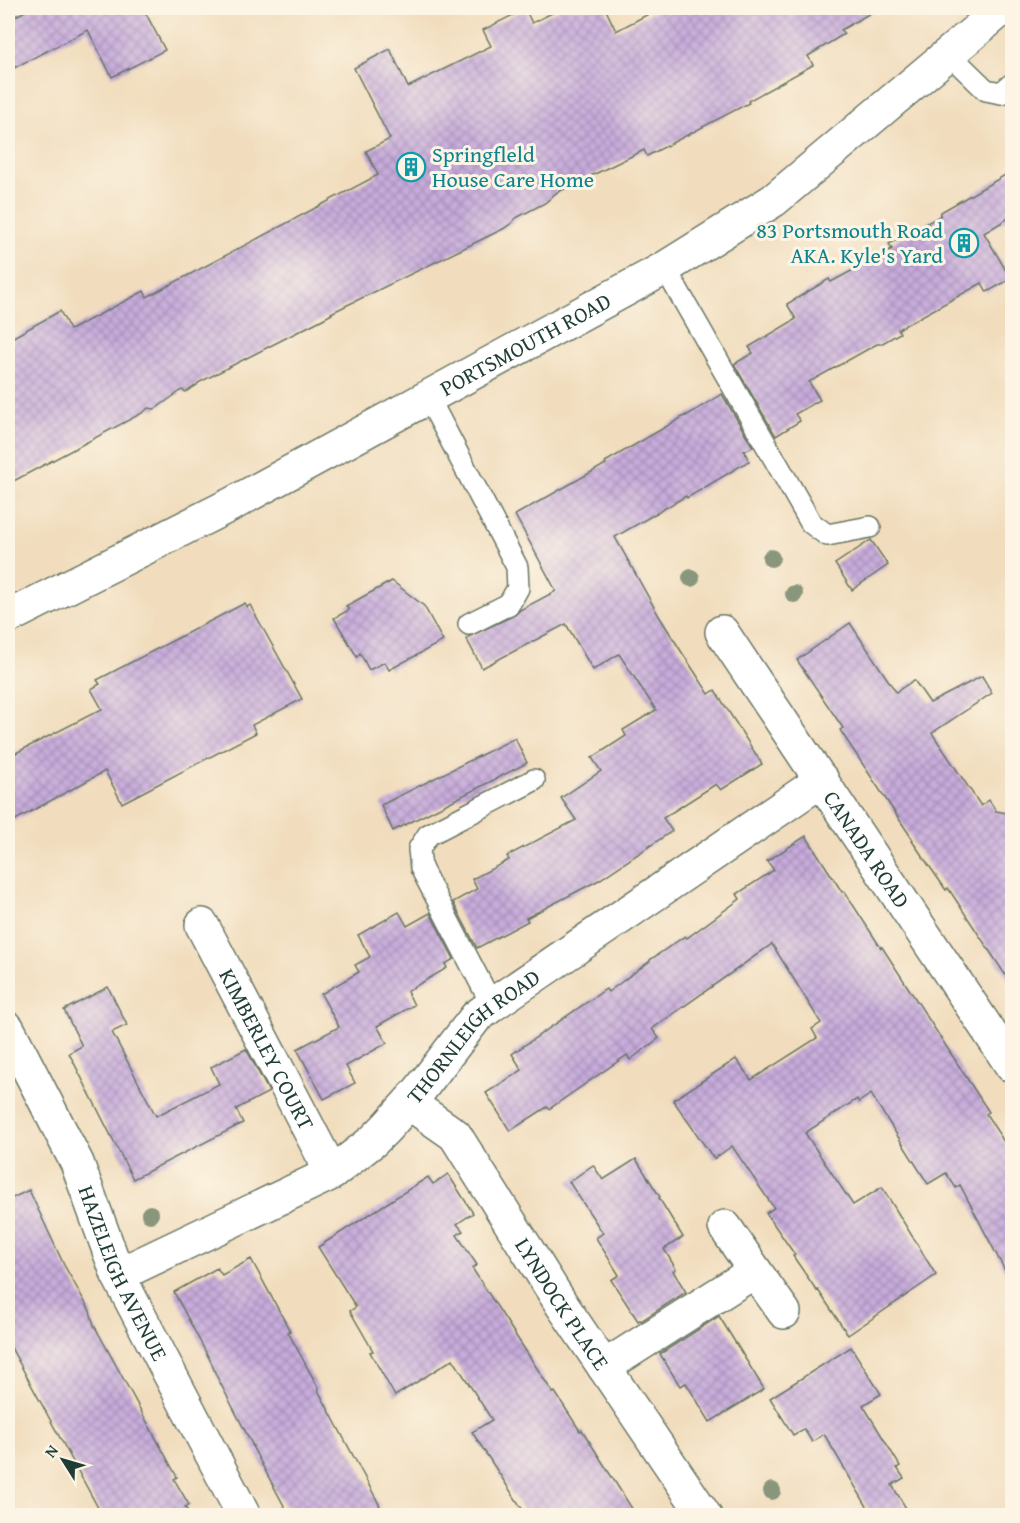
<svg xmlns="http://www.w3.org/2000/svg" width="1020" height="1523" font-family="'Gentium Book Plus',serif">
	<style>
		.building { fill: url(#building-cross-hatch) }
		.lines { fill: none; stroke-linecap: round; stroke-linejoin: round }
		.service-casing { stroke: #687564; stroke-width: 24 }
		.minor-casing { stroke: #687564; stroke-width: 36 }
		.primary-casing { stroke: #687564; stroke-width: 36 }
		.service { stroke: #fff; stroke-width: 21 }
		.minor { stroke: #fff; stroke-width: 33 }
		.primary { stroke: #fff; stroke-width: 33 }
		.tree { fill: #8a967b }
		.labels { text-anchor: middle; stroke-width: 6; stroke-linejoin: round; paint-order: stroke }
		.culture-label { font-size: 22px; fill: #0d838f; stroke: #fcf5e5; text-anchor: start }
		.street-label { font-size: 22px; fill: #1f3d34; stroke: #fcf5e5 }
	</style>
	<defs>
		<pattern id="building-cross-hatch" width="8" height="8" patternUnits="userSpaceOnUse" patternTransform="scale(1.5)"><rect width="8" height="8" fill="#c8acdc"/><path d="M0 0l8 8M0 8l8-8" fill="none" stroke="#a28db3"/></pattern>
	</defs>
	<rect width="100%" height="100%" fill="#fcf5e5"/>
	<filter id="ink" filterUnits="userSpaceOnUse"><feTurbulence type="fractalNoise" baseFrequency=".0167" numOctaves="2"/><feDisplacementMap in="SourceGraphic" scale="12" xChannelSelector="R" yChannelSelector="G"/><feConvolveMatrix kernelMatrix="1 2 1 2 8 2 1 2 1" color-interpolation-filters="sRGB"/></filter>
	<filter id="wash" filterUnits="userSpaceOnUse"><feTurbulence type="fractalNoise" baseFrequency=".008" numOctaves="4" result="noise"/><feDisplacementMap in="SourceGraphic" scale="24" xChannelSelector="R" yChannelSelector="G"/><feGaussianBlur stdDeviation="1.35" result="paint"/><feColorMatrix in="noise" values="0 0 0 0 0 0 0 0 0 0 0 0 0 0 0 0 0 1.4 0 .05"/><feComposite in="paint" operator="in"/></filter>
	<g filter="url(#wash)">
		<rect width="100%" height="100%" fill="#f1ddbd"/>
		<g id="blocks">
			<!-- building -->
			<g class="building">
				<polygon points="31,8 143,8 165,50 112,77 88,30 8,71 8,20"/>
				<polygon points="562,8 605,8 616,31 660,8 879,8 841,30 844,34 808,56 813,65 748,101 749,103 647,156 644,150 556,193 545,203 514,219 513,222 503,229 331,313 332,314 319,321 198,383 197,385 186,392 182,390 155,409 148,408 144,412 8,484 8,340 60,311 70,330 144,291 147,297 378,175 366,151 390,139 354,68 390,49 408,87 491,46 483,30 525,9 532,23"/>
				<polygon points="1012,171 1012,216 984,233 1011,279 987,292 982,283 898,329 900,333 881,344 877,344 809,382 820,400 795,414 800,421 776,436 734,364 753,353 749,347 796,319 787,304 829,279 831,282 892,249 889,244 940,216 941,212"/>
				<polygon points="722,394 753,447 744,451 749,461 687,498 686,496 615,537 659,616 681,651 709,694 715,690 762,764 721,790 716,784 663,818 672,831 599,880 526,918 528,921 477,948 453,902 477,889 472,879 509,860 507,856 576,820 561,798 601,771 592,758 626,736 623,730 656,710 619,654 593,670 566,624 482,668 466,638 515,615 520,610 556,591 515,515 606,464 605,462 686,415 686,416"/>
				<polygon points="871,540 888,565 852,590 835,564"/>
				<polygon points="392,581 424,606 443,641 389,670 385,662 369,670 360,653 357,657 334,618 349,610 346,606"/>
				<polygon points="245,603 247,607 250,605 302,699 252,725 256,733 122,803 105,771 8,824 8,757 102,709 91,689 100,684 97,680"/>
				<polygon points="850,623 896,692 914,680 930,703 982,676 992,693 932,733 981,806 989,800 996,811 1012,814 1012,985 948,888 946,890 912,841 913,840 840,730 843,728 797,660"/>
				<polygon points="515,738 527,763 393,831 381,805"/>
				<polygon points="806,836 842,892 844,891 881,948 882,947 955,1060 989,1112 986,1114 1012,1154 1012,1284 960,1185 956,1188 946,1173 928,1184 871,1094 859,1102 857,1099 805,1133 853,1205 882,1187 936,1275 848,1335 818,1290 817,1291 793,1256 795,1255 766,1213 774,1208 732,1146 714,1159 673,1100 736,1059 751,1080 817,1038 812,1029 821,1023 772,944 652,1029 659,1038 630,1060 627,1055 549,1109 547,1107 510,1131 486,1093 522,1070 512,1054 606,989 608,992 650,961 650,960 685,936 687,938 740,899 737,894 774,870 767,861"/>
				<polygon points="399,912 407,926 430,913 454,959 445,964 447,968 407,991 414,1005 377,1026 387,1043 346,1066 355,1083 324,1099 297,1049 339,1027 321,994 359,972 355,965 370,957 358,935"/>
				<polygon points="108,987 127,1025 112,1032 156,1116 219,1084 211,1067 246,1049 269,1092 236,1109 243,1123 133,1179 69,1053 82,1046 64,1010"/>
				<polygon points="636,1159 660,1197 659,1198 683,1237 664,1249 676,1269 673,1271 686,1292 641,1321 640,1320 638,1321 611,1280 619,1275 596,1238 603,1233 569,1182 593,1165 603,1180"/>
				<polygon points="448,1174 473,1213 457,1224 463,1231 457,1235 477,1265 472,1268 553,1393 555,1392 580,1431 582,1430 636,1515 526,1515 472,1432 492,1420 453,1359 395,1396 370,1352 373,1351 350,1311 356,1307 318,1247 428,1177 433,1184"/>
				<polygon points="29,1190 64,1265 90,1311 94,1325 177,1477 174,1479 189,1505 185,1507 190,1515 102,1515 8,1342 8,1200"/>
				<polygon points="251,1259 290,1331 288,1332 319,1389 318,1390 380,1506 363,1515 289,1515 252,1446 253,1446 216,1375 211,1362 174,1292 217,1268 222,1275"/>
				<polygon points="719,1316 764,1389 710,1422 686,1383 680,1386 660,1354"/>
				<polygon points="851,1347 881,1394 863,1405 900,1466 897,1468 904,1478 892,1485 910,1515 872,1515 824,1434 812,1442 804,1429 793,1435 770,1398"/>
			</g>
		</g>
	</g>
	<g filter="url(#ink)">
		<use href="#blocks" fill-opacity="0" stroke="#687564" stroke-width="1.5"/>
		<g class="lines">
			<!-- service casing -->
			<g class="service-casing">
				<g id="service">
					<polyline points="949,54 986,90 1001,93 1012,84"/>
					<polyline points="665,268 811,523 827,535 870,527"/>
					<polyline points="428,397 517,567 518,588 509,604 469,624"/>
					<polyline points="492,1005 421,868 419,849 428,835 534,780"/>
				</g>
			</g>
			<!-- minor casing -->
			<g class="minor-casing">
				<g id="minor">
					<path id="s1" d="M722,632L1012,1066"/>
					<path id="s2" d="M202,925L332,1173"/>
					<path id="s3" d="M8,1029L77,1163L118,1275L244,1516"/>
					<path id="s4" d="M409,1103L455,1135L562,1305L705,1516"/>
					<polyline points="725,1227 755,1271"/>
					<path id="s5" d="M118,1275L332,1173L373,1141L386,1128L419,1091L476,1017L492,1005L822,780"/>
					<polyline points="604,1367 755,1271 784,1312"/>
				</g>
			</g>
			<!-- primary casing -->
			<g class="primary-casing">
				<g id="primary">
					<path id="s6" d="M8,617L232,504L665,268L774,200L1003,8"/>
				</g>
			</g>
			<!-- service -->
			<use href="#service" class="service"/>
			<!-- minor -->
			<use href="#minor" class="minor"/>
			<!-- primary -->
			<use href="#primary" class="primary"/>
		</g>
		<!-- trees -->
		<g class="tree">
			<circle cx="771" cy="558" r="9"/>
			<circle cx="691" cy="578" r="9"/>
			<circle cx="794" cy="594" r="9"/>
			<circle cx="150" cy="1214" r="9"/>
			<circle cx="772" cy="1491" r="9"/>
		</g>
	</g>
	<!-- icons -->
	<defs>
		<g id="building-ring" transform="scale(1.5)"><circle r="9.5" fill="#fcf5e5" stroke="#0f9aa8" stroke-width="1.5"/><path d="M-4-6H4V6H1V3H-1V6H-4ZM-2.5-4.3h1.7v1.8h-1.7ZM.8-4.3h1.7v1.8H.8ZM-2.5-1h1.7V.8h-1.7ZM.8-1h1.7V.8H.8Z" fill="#0f9aa8"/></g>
	</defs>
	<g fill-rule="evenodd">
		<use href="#building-ring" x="411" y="167"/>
		<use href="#building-ring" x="964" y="243"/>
	</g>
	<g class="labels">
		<!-- culture labels -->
		<g class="culture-label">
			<text x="432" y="162">Springfleld<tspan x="432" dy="25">House Care Home</tspan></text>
			<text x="943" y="238" text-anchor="end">83 Portsmouth Road<tspan x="943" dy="25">AKA. Kyle's Yard</tspan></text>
		</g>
		<!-- street labels -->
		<g class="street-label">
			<text dy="8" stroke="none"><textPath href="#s6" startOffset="585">PORTSMOUTH ROAD</textPath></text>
			<text dy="8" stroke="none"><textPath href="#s1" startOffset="261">CANADA ROAD</textPath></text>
			<text dy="8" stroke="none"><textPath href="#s5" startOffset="435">THORNLEIGH ROAD</textPath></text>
			<text dy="8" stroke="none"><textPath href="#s2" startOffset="140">KIMBERLEY COURT</textPath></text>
			<text dy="8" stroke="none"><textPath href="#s3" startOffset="270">HAZELEIGH AVENUE</textPath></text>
			<text dy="8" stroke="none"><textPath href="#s4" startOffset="256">LYNDOCK PLACE</textPath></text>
		</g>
	</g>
	<!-- margin -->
	<rect width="1020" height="1523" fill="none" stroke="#fcf5e5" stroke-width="30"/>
	<!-- north arrow -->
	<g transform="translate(63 1460) rotate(307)" stroke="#fcf5e5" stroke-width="4.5" paint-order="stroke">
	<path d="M0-4.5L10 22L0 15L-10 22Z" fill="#1f3d34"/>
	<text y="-9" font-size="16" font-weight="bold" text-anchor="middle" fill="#1f3d34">N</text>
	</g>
</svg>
